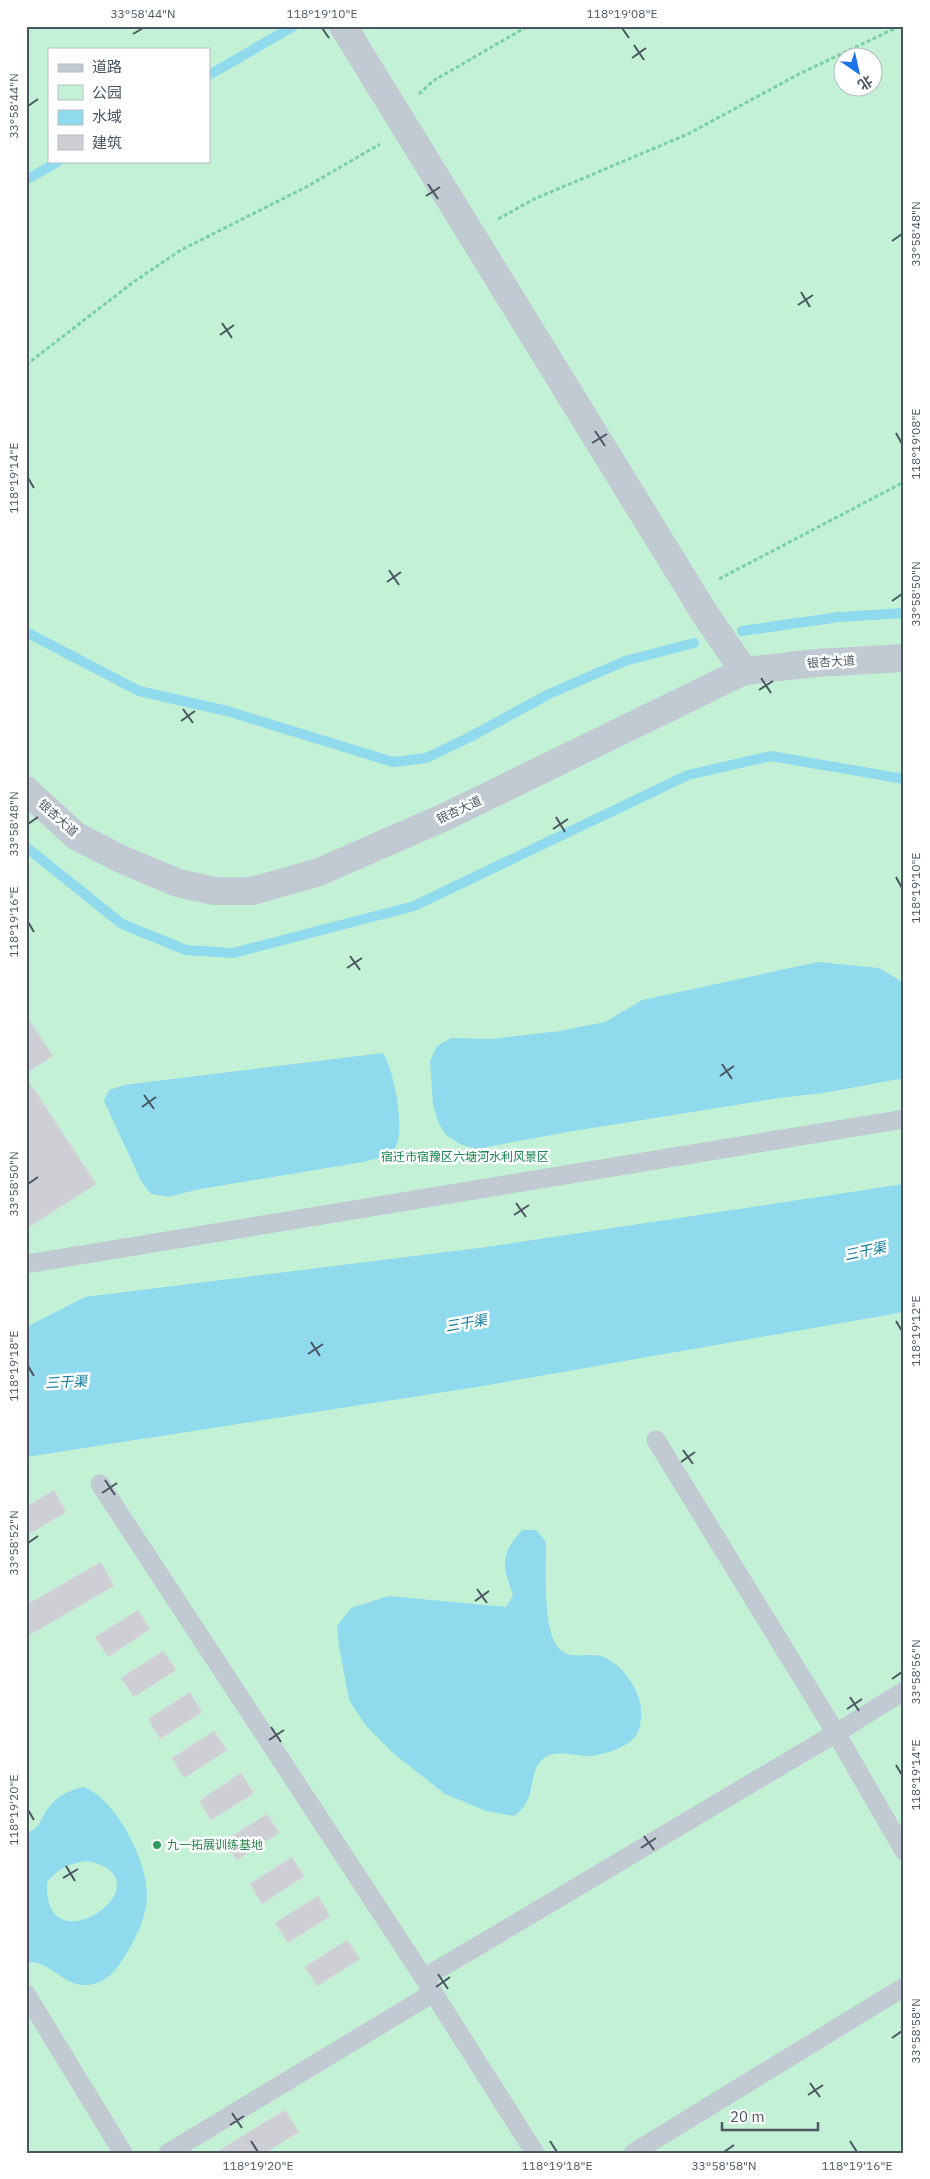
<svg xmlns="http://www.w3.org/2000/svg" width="930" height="2179" font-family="'IBM Plex Sans','Noto Sans SC',sans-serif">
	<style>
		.green { fill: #c3f1d5; fill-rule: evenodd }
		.water { fill: #90daee; fill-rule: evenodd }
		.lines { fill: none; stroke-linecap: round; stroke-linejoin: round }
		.stream { stroke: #90daee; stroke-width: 10 }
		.building { fill: #cdcfd5; stroke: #d7d9de }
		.path { stroke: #7ad0a6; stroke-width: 3; stroke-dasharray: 4 2.5; stroke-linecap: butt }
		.service { stroke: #c1cad2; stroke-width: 19 }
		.minor { stroke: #c1cad2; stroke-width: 28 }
		.ticks { fill: none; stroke: #4a5661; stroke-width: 2 }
		.leisure-dot { fill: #2e9e5b; stroke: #fff; stroke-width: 2 }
		.labels { text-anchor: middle; stroke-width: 5; stroke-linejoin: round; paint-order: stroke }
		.street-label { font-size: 12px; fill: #4a5661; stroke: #fff }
		.park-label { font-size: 12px; fill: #17864f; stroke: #fff }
		.leisure-label { font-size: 12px; fill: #27864d; stroke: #fff; text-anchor: start }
		.water-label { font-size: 14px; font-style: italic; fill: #0c7c9b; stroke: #fff }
		.neatline { fill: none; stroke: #4a5661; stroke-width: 2 }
		.ticks-label { font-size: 12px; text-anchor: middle; fill: #4a5661 }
	</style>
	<rect width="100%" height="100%" fill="#f5f3f3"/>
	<!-- green -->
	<path class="green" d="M26,26H904V2153H26ZM49,49H209V161H49ZM842,58H872V88H842Z"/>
	<!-- water -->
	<g class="water">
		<polygon points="818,962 879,968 904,983 904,1078 824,1093 779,1098 567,1132 476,1149 460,1144 446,1135 439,1124 433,1105 430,1061 437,1046 451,1038 491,1039 560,1031 605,1022 642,1000"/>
		<path d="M383,1053C394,1070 406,1131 395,1148C389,1157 373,1159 363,1162L195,1190L169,1197L151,1194L141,1181L104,1101L109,1090L124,1085Z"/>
		<polygon points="904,1184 904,1312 477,1387 26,1457 26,1327 85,1297 487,1247"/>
		<path d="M522,1530H536L546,1542C546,1568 543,1620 555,1643C567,1665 589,1649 606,1658C626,1668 644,1696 641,1718C640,1728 638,1737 628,1743C618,1750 604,1754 592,1756C577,1757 558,1748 544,1758C526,1772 539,1799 514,1816L486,1811L445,1794L394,1754L367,1727L349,1700L339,1646L337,1626L351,1608L389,1596L506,1607L513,1595C502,1566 500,1554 522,1530Z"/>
		<path d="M84,1787C116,1799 149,1863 147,1898C146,1917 136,1938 126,1954C117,1969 108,1982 89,1985C67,1987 54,1968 38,1963C34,1962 30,1962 26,1962V1833C42,1828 40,1818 49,1807C57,1796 71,1789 84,1787ZM88,1861C174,1880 42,1973 47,1882C59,1868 70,1863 88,1861Z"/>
	</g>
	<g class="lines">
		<!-- stream -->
		<g class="stream">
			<polyline points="209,75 294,26"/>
			<polyline points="26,180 59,161"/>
			<polyline points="742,631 839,617 904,613"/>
			<polyline points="26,632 139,691 227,711 393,762 426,758 468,738 549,694 625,661 694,643"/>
			<polyline points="26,847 122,924 186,950 233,953 414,906 688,775 771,756 904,779"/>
		</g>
	</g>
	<!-- building -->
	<g class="building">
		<polygon points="26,1015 53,1056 26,1073"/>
		<polygon points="26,1077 96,1184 26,1229"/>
		<polygon points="54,1490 66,1512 29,1534 26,1529 26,1507"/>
		<polygon points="101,1562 114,1586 26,1637 26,1605"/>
		<polygon points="138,1610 150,1629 108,1657 95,1637"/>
		<polygon points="163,1651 176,1670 134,1697 121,1678"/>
		<polygon points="190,1692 202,1712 160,1739 148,1719"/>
		<polygon points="214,1731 227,1750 184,1778 172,1758"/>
		<polygon points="241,1773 254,1793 211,1820 199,1801"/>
		<polygon points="267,1814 279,1833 237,1860 224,1841"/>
		<polygon points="292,1857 304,1876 262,1904 250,1884"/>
		<polygon points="318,1896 330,1916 288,1943 275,1923"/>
		<polygon points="347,1940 360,1959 317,1986 305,1967"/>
		<polygon points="285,2110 299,2132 265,2153 215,2153"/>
	</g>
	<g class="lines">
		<!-- path -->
		<g class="path">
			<polyline points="419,94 433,81 528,26"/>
			<polyline points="498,219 534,199 688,134 799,74 900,26"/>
			<polyline points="26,365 132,283 181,250 308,186 380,144"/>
			<polyline points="719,579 904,482"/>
		</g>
		<!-- service -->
		<g class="service">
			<polyline points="26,1264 904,1119"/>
			<polyline points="100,1484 424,1978 535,2153"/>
			<polyline points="904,1691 836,1733 904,1851"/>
			<polyline points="424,1978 836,1733 656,1440"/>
			<polyline points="26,1994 123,2153"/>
			<polyline points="168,2153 433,1993"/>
			<polyline points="633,2153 904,1987"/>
		</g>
		<!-- minor -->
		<g class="minor">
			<polyline points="343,26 705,614 744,671"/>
			<polyline points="26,790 76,836 123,860 178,883 214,891 252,891 319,872 447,816 744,671 816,663 904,658"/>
		</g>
	</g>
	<!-- ticks -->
	<path class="ticks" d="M322,28L329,38M622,28L629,38M133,34L143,28M634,45L644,60M632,58L646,48M28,106L38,99M428,184L438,199M426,196L440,187M892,241L902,234M801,292L810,307M798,305L813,295M222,323L232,338M220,335L234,325M595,431L605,446M896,433L902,444M592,443L607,434M28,478L34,488M389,570L399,585M387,582L401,572M892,601L902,594M761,678L771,693M759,690L773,681M183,709L193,723M181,721L195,711M556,817L565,832M28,824L38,817M553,829L568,819M896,877L902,888M28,922L34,932M350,956L360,970M347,968L362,958M722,1064L732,1079M720,1076L734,1066M144,1095L154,1109M142,1107L156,1097M28,1184L38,1177M516,1203L526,1217M514,1215L529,1205M896,1321L902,1331M311,1342L320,1356M308,1354L323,1344M28,1366L34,1376M683,1450L693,1464M681,1462L695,1452M105,1480L115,1495M102,1493L117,1483M28,1543L38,1536M477,1589L487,1603M475,1601L489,1591M892,1679L902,1672M850,1697L859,1711M847,1709L862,1699M271,1727L281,1742M269,1740L284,1730M896,1765L902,1775M28,1810L34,1820M644,1836L654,1850M641,1848L656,1838M66,1866L75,1881M63,1878L78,1869M438,1974L448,1989M436,1987L450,1977M892,2038L902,2031M810,2083L820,2097M808,2095L823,2085M232,2113L242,2128M230,2125L244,2116M251,2141L258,2152M550,2141L557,2152M850,2141L857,2152M724,2152L734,2145"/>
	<!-- markers -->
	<circle class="leisure-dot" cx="157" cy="1845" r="5"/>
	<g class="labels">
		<!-- street labels -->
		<g class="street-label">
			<text transform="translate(831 662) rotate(-4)" y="4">银杏大道</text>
			<text transform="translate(459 810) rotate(-25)" y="4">银杏大道</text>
			<text transform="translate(58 818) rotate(42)" y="4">银杏大道</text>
		</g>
		<!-- park labels -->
		<g class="park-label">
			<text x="465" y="1161">宿迁市宿豫区六塘河水利风景区</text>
		</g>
		<!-- leisure labels -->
		<g class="leisure-label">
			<text x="167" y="1849">九一拓展训练基地</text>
		</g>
		<!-- water labels -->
		<g class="water-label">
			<text transform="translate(865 1251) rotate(-12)" y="5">三干渠</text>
			<text transform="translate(466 1323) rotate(-10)" y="5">三干渠</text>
			<text transform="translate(66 1382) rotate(-3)" y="5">三干渠</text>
		</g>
	</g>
	<!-- border -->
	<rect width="930" height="2179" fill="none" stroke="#ffffff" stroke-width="55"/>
	<!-- legend -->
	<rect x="48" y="48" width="162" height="115" fill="#ffffff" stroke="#b7bbc0"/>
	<rect x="58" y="64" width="25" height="8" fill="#c1cad2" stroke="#b7bbc0"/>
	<text x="92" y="72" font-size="15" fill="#4a5661">道路</text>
	<rect x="58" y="85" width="25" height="15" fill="#c3f1d5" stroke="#b7bbc0"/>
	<text x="92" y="98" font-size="15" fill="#4a5661">公园</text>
	<rect x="58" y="110" width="25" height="15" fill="#90daee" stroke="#b7bbc0"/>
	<text x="92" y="122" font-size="15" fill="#4a5661">水域</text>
	<rect x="58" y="135" width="25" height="15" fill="#cdcfd5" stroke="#b7bbc0"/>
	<text x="92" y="148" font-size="15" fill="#4a5661">建筑</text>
	<!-- north arrow -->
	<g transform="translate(858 72) rotate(146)"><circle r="24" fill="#ffffff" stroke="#b7bbc0"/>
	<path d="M0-4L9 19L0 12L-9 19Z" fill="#1a73e8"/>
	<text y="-8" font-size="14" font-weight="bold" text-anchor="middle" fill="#4a5661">北</text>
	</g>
	<!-- scale -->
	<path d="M722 2122v8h96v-8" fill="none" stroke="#4a5661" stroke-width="2.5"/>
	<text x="730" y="2122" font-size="15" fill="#4a5661" stroke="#ffffff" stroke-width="4" paint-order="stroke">20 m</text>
	<rect x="28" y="28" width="874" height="2124" class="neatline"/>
	<g class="ticks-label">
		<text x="143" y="18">33°58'44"N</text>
		<text x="322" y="18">118°19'10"E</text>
		<text x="622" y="18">118°19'08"E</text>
		<text transform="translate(14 106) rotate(-90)" y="4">33°58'44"N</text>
		<text transform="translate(916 234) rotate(-90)" y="4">33°58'48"N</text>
		<text transform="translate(916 444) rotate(-90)" y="4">118°19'08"E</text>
		<text transform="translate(14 478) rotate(-90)" y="4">118°19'14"E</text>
		<text transform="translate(916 594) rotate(-90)" y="4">33°58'50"N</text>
		<text transform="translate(14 824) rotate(-90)" y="4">33°58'48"N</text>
		<text transform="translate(916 888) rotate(-90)" y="4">118°19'10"E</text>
		<text transform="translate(14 922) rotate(-90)" y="4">118°19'16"E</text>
		<text transform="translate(14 1184) rotate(-90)" y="4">33°58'50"N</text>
		<text transform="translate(916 1331) rotate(-90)" y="4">118°19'12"E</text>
		<text transform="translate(14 1366) rotate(-90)" y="4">118°19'18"E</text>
		<text transform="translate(14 1543) rotate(-90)" y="4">33°58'52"N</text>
		<text transform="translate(916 1672) rotate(-90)" y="4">33°58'56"N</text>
		<text transform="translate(916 1775) rotate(-90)" y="4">118°19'14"E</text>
		<text transform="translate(14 1810) rotate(-90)" y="4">118°19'20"E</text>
		<text transform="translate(916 2031) rotate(-90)" y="4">33°58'58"N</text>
		<text x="258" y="2170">118°19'20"E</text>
		<text x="557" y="2170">118°19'18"E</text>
		<text x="724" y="2170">33°58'58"N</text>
		<text x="857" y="2170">118°19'16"E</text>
	</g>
</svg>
